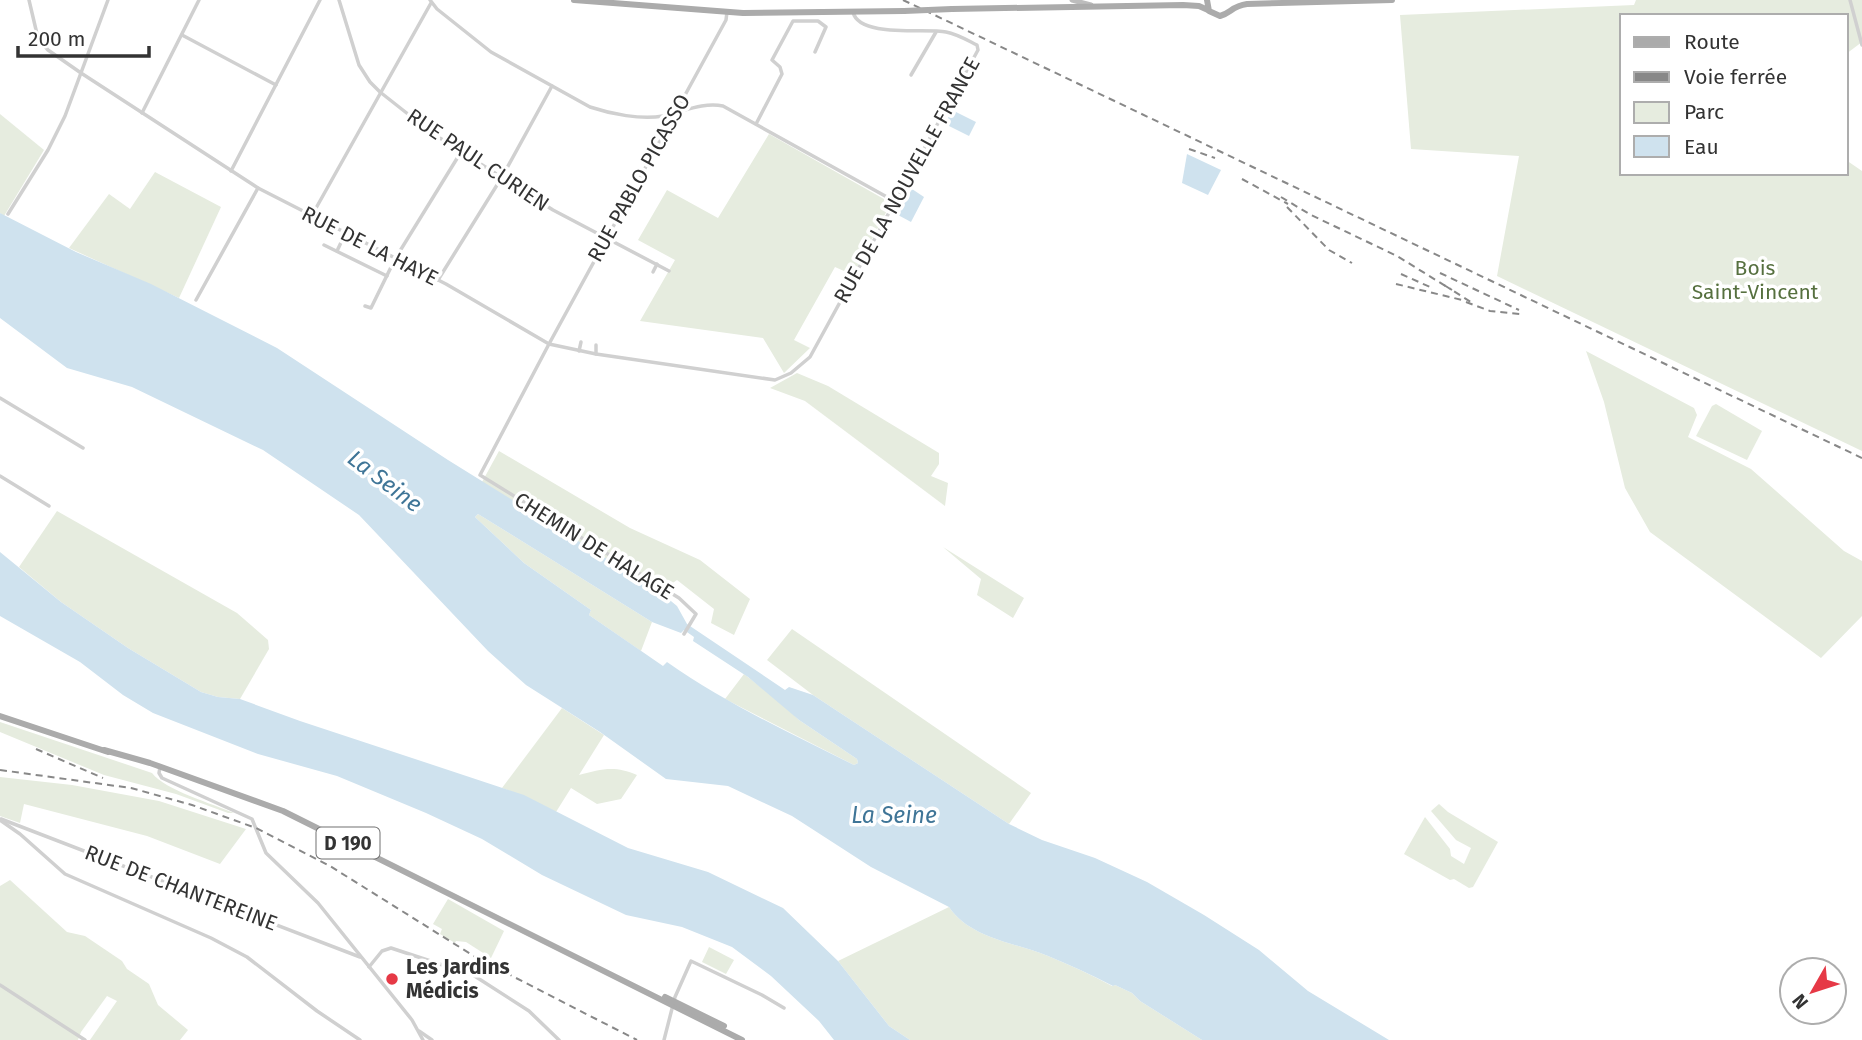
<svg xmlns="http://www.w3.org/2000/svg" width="1862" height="1040" font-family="'Fira Sans',sans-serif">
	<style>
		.green { fill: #e6ecdf }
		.water { fill: #cfe2ee; fill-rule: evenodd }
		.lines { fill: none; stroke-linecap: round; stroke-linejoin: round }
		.street { stroke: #d0d0d0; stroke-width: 3.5 }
		.secondary { stroke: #bdbdbd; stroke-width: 5 }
		.primary { stroke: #ababab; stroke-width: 6 }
		.rail { stroke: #888; stroke-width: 2; stroke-dasharray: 7 5; stroke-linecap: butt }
		.primary-bridge { stroke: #ababab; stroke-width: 6 }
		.poi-dot { fill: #e63946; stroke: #fff; stroke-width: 2.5 }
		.labels { text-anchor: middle; stroke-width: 7; stroke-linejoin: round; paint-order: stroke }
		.shield { fill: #fff; stroke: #707070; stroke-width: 2 }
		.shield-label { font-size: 19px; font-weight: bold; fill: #333 }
		.street-label { font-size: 21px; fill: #333; stroke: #fff }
		.park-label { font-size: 21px; fill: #56703f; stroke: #fff }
		.poi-label { font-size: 21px; font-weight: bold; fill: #333; stroke: #fff; text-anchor: start }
		.water-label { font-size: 23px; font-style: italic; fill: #3f7597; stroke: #fff }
	</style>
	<rect width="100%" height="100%" fill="#fff"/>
	<!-- green -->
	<g class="green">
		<polygon points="1636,0 1862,0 1862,42 1846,54 1846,16 1622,16 1622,173 1846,173 1846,160 1862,171 1862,451 1497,276 1519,156 1411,149 1400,15 1634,5"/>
		<polygon points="0,114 44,150 4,216 0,213"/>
		<polygon points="769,134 891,203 853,275 835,267 794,340 810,348 784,373 763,338 640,321 675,260 638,240 667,190 718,218"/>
		<polygon points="155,172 221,207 179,298 69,248 109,194 130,209"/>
		<polygon points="1586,351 1694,408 1697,415 1688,437 1751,469 1844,551 1862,561 1862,616 1821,658 1650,532 1625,488 1604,402"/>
		<polygon points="797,373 828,386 939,453 939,464 931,476 948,483 945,506 805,401 770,388"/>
		<polygon points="1716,404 1762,431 1747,460 1696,436 1712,406"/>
		<polygon points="499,451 630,528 700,560 750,599 734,635 711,623 714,609 677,580 660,592 482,482"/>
		<polygon points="57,511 237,613 268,640 269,649 240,699 218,697 201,692 128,648 61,602 19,567"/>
		<polygon points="478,514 652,622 641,651 589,615 591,610 524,563 475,517"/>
		<polygon points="943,547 1024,598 1013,618 977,595 981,579"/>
		<polygon points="792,629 1031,793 1009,824 813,695 767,660"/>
		<polygon points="744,674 779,701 799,720 857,759 858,763 854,765 725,699"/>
		<path d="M562,708L604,735L579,775C601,769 615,765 637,775L621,799L597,804L571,788L556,812L524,796L502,788Z"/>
		<path d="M0,722L152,773C165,790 213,804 234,813H228L176,794L104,775L0,732Z"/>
		<polygon points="0,777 72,785 159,801 246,829 220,864 147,836 24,804 20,823 0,816"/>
		<polygon points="1439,804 1448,812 1498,842 1473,887 1469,888 1454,879 1450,880 1404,854 1425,817 1450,849 1451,856 1464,864 1471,848 1456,840 1431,811"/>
		<polygon points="10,880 67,932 85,936 122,961 127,969 149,984 158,1005 188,1030 180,1040 90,1040 117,1001 107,996 81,1032 78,1040 0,1040 0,886"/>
		<polygon points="448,899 504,931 491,958 466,942 456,941 455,943 440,934 442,929 433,924"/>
		<path d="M949,907C971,939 1014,942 1048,956C1070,965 1092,975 1112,986L1115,985L1132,993L1140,1001L1202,1040H910L889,1026L838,961Z"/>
		<polygon points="709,947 734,960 726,974 702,962"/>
	</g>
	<!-- water -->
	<g class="water">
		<polygon points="952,110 976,122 969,136 945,124"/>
		<polygon points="1187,154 1221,170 1208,195 1182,183"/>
		<polygon points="912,189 924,197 911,222 898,215"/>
		<path d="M0,213L76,252L151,284L277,348L448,460L660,592L677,606L687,624L785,690L789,687L813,695L1009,824L1042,840L1095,858L1147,882L1204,915L1259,950L1308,991L1389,1040H1202L1140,1001L1132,993L1115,985L1113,986C1092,975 1070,965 1048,956C1014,942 971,939 949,907L871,867L792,816L728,786L666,779L600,732L526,685L488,651L359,515L263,450L132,387L67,368L0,318ZM478,514L652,622L681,633L684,630L694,637L693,641L748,677L799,720L857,759L858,763L854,765C790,733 725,703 667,662L663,666L589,615L591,610L524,563L475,517Z"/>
		<polygon points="0,552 61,602 128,648 201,692 218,697 240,699 300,721 524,795 628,848 708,872 783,908 838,961 889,1026 910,1040 834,1040 819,1021 771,976 732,947 682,927 626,915 542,875 482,839 426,813 337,776 258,754 153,713 123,695 80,662 0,616"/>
	</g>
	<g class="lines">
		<!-- street -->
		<g class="street">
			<path d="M29,0L37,34L41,42L48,50L81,73L258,188L446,284L549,344L596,354L775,380L791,373L810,357L978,50L977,45C967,40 957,34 946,32C926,28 859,38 853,12"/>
			<polyline points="339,0 359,65 370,82 380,92 432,133 553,210 669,271"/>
			<path d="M430,0L437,9L491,52L590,107C611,114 641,120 663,116C683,112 702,102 723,106L896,202"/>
			<polyline points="1850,0 1862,45"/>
			<polyline points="182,35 276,85"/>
			<polyline points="911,75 936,32"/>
			<polyline points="142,113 199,0"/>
			<polyline points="756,124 782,74 780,67 772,60 793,21 818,21 826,27 815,52"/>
			<polyline points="231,171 320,0"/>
			<polyline points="8,214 48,150 65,116 108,0"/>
			<polyline points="311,217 431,3"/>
			<polyline points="324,245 387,276"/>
			<polyline points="337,251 345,234"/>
			<polyline points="653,272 657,264"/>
			<polyline points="438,280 502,177 552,86"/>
			<polyline points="196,300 258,188"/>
			<polyline points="365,306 371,308 395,259 461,152"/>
			<polyline points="579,351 581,342"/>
			<polyline points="596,354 596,345"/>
			<polyline points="0,398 83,448"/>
			<polyline points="0,476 49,506"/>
			<polyline points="684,634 696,614 679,598 480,475 549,344 726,20 727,12"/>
			<polyline points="160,767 159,773 162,778 252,819 266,853 318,903 412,1020 423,1040"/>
			<polyline points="1,819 360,957"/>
			<polyline points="0,820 20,834 65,874 211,938 247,957 317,1011 360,1040"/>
			<polyline points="369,967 382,951 391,948 473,975 529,1011 559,1040"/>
			<polyline points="0,985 85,1040"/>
			<polyline points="419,1031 432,1040"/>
			<polyline points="664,1040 675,997 691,961 762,995 784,1008"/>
		</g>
		<!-- secondary -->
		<polyline class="secondary" points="1072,0 1091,5"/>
		<!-- primary -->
		<g class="primary">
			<polyline points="574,0 743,13 904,11"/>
			<path d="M1207,0L1209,11L1220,16C1231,13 1232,6 1247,4L1392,0"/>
			<polyline points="952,9 1183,5 1199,6 1208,10"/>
			<polyline points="0,716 108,752"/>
			<polyline points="104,750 150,763 283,811 742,1040"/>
			<polyline points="665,997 724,1026"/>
		</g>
		<!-- rail -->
		<g class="rail">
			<polyline points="903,0 1862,458"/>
			<polyline points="1189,149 1215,158"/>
			<polyline points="1242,179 1288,204"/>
			<polyline points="1281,197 1311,215 1397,256 1452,290"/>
			<polyline points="1287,207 1329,250 1352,263"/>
			<polyline points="1440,273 1519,310"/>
			<polyline points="1401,274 1430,287"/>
			<polyline points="1396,284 1462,300"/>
			<polyline points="1444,285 1474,304"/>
			<polyline points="1466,302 1490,311 1520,314"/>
			<polyline points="36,749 103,778"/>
			<polyline points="0,770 131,788 192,805 256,828 330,866 477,958 637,1040"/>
		</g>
		<!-- primary-bridge -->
		<polyline class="primary-bridge" points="904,11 952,9"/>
	</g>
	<!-- markers -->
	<circle class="poi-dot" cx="392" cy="979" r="7"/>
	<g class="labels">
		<!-- shield labels -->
		<rect class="shield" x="316.5" y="827.5" width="63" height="31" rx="5"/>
		<g class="shield-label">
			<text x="348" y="850">D 190</text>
		</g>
		<!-- street labels -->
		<g class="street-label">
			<text transform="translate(478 160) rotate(34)" y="7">RUE PAUL CURIEN</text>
			<text transform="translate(639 178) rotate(-61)" y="7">RUE PABLO PICASSO</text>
			<text transform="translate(907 180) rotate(-61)" y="7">RUE DE LA NOUVELLE FRANCE</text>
			<text transform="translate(370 246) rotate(27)" y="7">RUE DE LA HAYE</text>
			<text transform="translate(594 546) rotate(32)" y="7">CHEMIN DE HALAGE</text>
			<text transform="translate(181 888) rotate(21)" y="7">RUE DE CHANTEREINE</text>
		</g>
		<!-- park labels -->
		<g class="park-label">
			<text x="1755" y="275">Bois<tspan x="1755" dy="24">Saint-Vincent</tspan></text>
		</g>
		<!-- poi labels -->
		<g class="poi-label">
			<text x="406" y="974">Les Jardins<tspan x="406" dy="24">Médicis</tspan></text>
		</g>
		<!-- water labels -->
		<g class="water-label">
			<text transform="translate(385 481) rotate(37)" y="8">La Seine</text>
			<text x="894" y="823">La Seine</text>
		</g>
	</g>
	<!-- legend -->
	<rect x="1620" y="14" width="228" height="161" fill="#ffffff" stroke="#adadad" stroke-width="2"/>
	<rect x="1634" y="37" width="35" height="10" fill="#ababab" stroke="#adadad" stroke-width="2"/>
	<text x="1684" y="49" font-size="21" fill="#333333">Route</text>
	<rect x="1634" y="72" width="35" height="10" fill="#888888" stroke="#adadad" stroke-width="2"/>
	<text x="1684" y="84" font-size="21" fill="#333333">Voie ferrée</text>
	<rect x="1634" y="102" width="35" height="21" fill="#e6ecdf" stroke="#adadad" stroke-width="2"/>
	<text x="1684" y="119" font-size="21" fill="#333333">Parc</text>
	<rect x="1634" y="136" width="35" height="21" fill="#cfe2ee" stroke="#adadad" stroke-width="2"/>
	<text x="1684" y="154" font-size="21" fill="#333333">Eau</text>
	<!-- north arrow -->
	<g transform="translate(1813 991) rotate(231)"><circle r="33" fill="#ffffff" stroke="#adadad" stroke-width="2"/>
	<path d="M0-5L12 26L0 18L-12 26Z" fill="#e63946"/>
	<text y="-10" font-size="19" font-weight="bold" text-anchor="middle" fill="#333333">N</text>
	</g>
	<!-- scale -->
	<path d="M18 46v10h131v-10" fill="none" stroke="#333333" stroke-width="3.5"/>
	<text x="28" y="46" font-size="21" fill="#333333" stroke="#ffffff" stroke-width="5" paint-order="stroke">200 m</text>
</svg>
